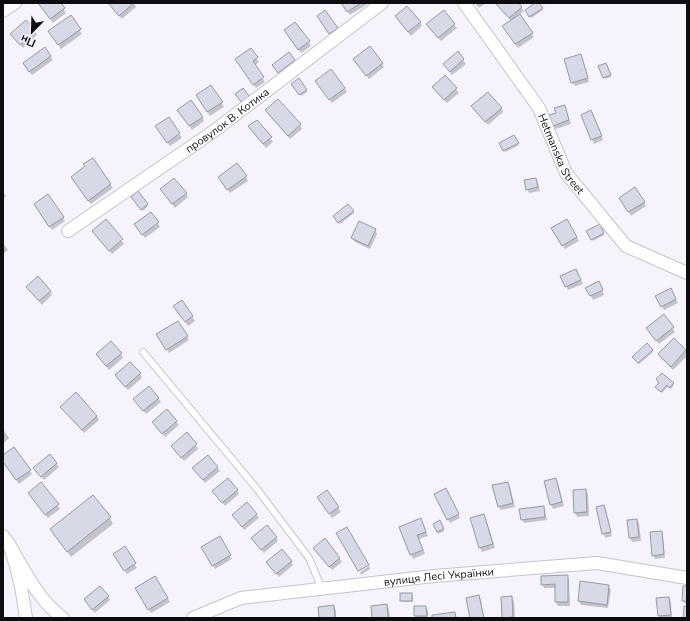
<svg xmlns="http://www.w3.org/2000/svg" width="690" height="621" font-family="'Nunito Sans',sans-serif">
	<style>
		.shadow { fill: #0003 }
		.building { fill: #d7d9e6; stroke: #9799a5 }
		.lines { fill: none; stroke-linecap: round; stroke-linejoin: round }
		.lane-casing { stroke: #c6c2cf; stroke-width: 8 }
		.street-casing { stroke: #c6c2cf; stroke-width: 14 }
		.lane { stroke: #fff; stroke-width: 6 }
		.street { stroke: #fff; stroke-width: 12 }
		.labels { text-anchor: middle; stroke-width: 3; stroke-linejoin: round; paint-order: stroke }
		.street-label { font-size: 11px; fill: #0e0c10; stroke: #f6f3fd }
	</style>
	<rect width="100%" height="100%" fill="#f6f3fd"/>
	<!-- shadow -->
	<g class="shadow">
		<polygon points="39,3 60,3 66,13 53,23"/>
		<polygon points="108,3 134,3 136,7 122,19"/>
		<polygon points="342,3 369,3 350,15"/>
		<polygon points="475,3 486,3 479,8"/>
		<polygon points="497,3 518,3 524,11 519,15 534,37 518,48 506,30 511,21 499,7"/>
		<polygon points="537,3 543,10 531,18 526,11"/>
		<polygon points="70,17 82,34 61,49 52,35"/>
		<polygon points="396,17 420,22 422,26 411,36"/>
		<polygon points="320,20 337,28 339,32 332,37"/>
		<polygon points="454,25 457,28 441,41 430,28"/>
		<polygon points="35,31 37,35 23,48 14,38"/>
		<polygon points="287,35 309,42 311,46 301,53"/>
		<polygon points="45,49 53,60 32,75 26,67"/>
		<polygon points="250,49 259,62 254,66 265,82 256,88 238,63"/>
		<polygon points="289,53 297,64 281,76 276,69"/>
		<polygon points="458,53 466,64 452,75 444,64"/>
		<polygon points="582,59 589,82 575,86 572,82"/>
		<polygon points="357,63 382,64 384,67 369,79"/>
		<polygon points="607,65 611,77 605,79 600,66"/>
		<polygon points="445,77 456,89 459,93 447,103 436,91"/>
		<polygon points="299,80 307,92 301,96 292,84"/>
		<polygon points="319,85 344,88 347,92 332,103"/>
		<polygon points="211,86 224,107 210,116 199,100"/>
		<polygon points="278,100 300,125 302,129 290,139 268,114 266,110"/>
		<polygon points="501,108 503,112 488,125 475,110"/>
		<polygon points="566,111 571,124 556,129 553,125"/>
		<polygon points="181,114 202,117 204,121 192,130"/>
		<polygon points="582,115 593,115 603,140 594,144"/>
		<polygon points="168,118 182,138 170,146 159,131"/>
		<polygon points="257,121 273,142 266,148 252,131"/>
		<polygon points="514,137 519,145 505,152 500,144"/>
		<polygon points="92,159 113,188 91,204 74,181"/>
		<polygon points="246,177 248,181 230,193 222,182"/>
		<polygon points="536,179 538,183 540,191 529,193 527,189"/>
		<polygon points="635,188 646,206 631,216 620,198"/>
		<polygon points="3,192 6,196 3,199"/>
		<polygon points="163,193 186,193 188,197 175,208"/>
		<polygon points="133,199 147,205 148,206 143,211"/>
		<polygon points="37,208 63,217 65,221 52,230"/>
		<polygon points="353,211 354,213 340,224 335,218"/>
		<polygon points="151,213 160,227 145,238 135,225"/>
		<polygon points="567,220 579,241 565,249 553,228"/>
		<polygon points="106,221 124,244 112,254 96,235"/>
		<polygon points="599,225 604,235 593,241 588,232"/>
		<polygon points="375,230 377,234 370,249 355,242 352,238"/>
		<polygon points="3,243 8,250 3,254"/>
		<polygon points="578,274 583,284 568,290 566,286"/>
		<polygon points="27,287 50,291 52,295 42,305 30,291"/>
		<polygon points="601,287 604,295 593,300 587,288"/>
		<polygon points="670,289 678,303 664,310 657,296"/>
		<polygon points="182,301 195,321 188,326 177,310"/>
		<polygon points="664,316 675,332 659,344 650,332"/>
		<polygon points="178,322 189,340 169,353 158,334"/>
		<polygon points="674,339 686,351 687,356 673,370 661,358 659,355"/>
		<polygon points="652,350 653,352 639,364 634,359"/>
		<polygon points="121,354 123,358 109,370 97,355"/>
		<polygon points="140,374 142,378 128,390 118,379"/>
		<polygon points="673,384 674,385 671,389 668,386 662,393 657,387"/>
		<polygon points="158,398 161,402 146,414 137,403"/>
		<polygon points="167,410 179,425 165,437 153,422"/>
		<polygon points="64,411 97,416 99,420 84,433"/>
		<polygon points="3,429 9,438 3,444"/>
		<polygon points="196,445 198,449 184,461 174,450"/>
		<polygon points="3,456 30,471 32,474 19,484 3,461"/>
		<polygon points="50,456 59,467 44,480 37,472"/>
		<polygon points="217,467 220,471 205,483 196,472"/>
		<polygon points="556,479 558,483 564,506 553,509 551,505"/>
		<polygon points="507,483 510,487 515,507 501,510 499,506"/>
		<polygon points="41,484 60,509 48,518 31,497"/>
		<polygon points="237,490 239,494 225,506 213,491"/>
		<polygon points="446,490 460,518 450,523 435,495"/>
		<polygon points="585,490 588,494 589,516 577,517 575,513"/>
		<polygon points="327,492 341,512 332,518 321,501"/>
		<polygon points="604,506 606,510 612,536 606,538 603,534"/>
		<polygon points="543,507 545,511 547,520 524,523 522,519"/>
		<polygon points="256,514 259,518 244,530 233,515"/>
		<polygon points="483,515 486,519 495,548 482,552 480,548"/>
		<polygon points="110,518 113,524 71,557 55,536 51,530"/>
		<polygon points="637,520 639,524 641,541 632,542 630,538"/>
		<polygon points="439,522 444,531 438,534 434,524"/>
		<polygon points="423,523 428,536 419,539 425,554 413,559 400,527"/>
		<polygon points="661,532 663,536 665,558 655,559 653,555"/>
		<polygon points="219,537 232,559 215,569 202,547"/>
		<polygon points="276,537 278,541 264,553 255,542"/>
		<polygon points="125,548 137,568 127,574 115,554"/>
		<polygon points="317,552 339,558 342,562 332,570"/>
		<polygon points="291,561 293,565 279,577 270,566"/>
		<polygon points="369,566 370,569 361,575 360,572"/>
		<polygon points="567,576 569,580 570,606 558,606 556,602 556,588 544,588 542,584"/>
		<polygon points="155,577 170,602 151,613 136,589"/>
		<polygon points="581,583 608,586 611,590 608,608 581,605 579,601"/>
		<polygon points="687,587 687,604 685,604 683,600"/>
		<polygon points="412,594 413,595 413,602 402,602 401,601"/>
		<polygon points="108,596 110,600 95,613 85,600"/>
		<polygon points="479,596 481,600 484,618 471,618"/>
		<polygon points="511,597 514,601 515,618 504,618"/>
		<polygon points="669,598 671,602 672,618 660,618 659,616 657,599"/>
		<polygon points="386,605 389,609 390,618 373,618"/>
		<polygon points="333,606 336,610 336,618 320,618"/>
		<polygon points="415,607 426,607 428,611 428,618 416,618 415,616"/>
	</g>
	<!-- building -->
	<g class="building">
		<polygon points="38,3 61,3 65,8 50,19"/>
		<polygon points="108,3 134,3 119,16"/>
		<polygon points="341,3 361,3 347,12"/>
		<polygon points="495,3 519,3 522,7 509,18"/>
		<polygon points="535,3 539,3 543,8 529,17 525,10"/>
		<polygon points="407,6 421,22 408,32 395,16"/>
		<polygon points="325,10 338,28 329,34 317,16"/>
		<polygon points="444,10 455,24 438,38 426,24"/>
		<polygon points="520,14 533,33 515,44 502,26"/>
		<polygon points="71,15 81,29 58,45 48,31"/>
		<polygon points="26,20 36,31 20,45 10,34"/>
		<polygon points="295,22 310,41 298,50 284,30"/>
		<polygon points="370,46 383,63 366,76 353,59"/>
		<polygon points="45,47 51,56 29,72 23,63"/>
		<polygon points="251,48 258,57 253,61 264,77 253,85 235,59"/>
		<polygon points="458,51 464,59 450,72 443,64"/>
		<polygon points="289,52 295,60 278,73 272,65"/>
		<polygon points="581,54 588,78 571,83 564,59"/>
		<polygon points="606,63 611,75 603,78 598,66"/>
		<polygon points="331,69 345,88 329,100 315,81"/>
		<polygon points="445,75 457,88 444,100 432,87"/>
		<polygon points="299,78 307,90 299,95 291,84"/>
		<polygon points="211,85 223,102 207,112 196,95"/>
		<polygon points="243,88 250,97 242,103 235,94"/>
		<polygon points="488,92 502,108 485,122 471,106"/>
		<polygon points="278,99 301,124 288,136 265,110"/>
		<polygon points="191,100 203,117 189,126 177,110"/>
		<polygon points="565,105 569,120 553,126 549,115 556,113 554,108"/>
		<polygon points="591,110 602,136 591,140 581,115"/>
		<polygon points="169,117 180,133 167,143 155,126"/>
		<polygon points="257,120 272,137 263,144 248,126"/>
		<polygon points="514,135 519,143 503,151 499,143"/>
		<polygon points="93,158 111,184 88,201 71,177 85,166 83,164"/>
		<polygon points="237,163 247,176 227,190 218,177"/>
		<polygon points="174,178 187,193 172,204 160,189"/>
		<polygon points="536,178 538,187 526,190 524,180"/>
		<polygon points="635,187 645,202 628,212 619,198"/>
		<polygon points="138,191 148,204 141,210 131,197"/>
		<polygon points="48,194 64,217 49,227 34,204"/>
		<polygon points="348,204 354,211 338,223 333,216"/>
		<polygon points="151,212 159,222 142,235 134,224"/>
		<polygon points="106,219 123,239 109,251 92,231"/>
		<polygon points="567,219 577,237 562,246 551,228"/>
		<polygon points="359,221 376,229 368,246 351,238"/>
		<polygon points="600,224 604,233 591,240 586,231"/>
		<polygon points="576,269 581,280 565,287 560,276"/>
		<polygon points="38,276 51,291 39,301 26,287"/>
		<polygon points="599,281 603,290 590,296 585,288"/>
		<polygon points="671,288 676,299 661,307 655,296"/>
		<polygon points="182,300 193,316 185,322 173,306"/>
		<polygon points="664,314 674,327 656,341 646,328"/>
		<polygon points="178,321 188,336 166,350 156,334"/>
		<polygon points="674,338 686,350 671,367 658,354"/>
		<polygon points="111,341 122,353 106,366 96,354"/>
		<polygon points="647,343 653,350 638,363 632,357"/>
		<polygon points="130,362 141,373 125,387 115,375"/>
		<polygon points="662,373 674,383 669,388 667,385 661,392 655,387 659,383 656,379"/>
		<polygon points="149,386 159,398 143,411 133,399"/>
		<polygon points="76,392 97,416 82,430 60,407"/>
		<polygon points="167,409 177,421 162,434 152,422"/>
		<polygon points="187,432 197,444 181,458 171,446"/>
		<polygon points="14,447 31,470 16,480 3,462 3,455"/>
		<polygon points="50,454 57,463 41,477 33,468"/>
		<polygon points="208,455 218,467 203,480 192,468"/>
		<polygon points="228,478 238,490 222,503 212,491"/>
		<polygon points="556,478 562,502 550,505 544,481"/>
		<polygon points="41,482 59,504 45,515 28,493"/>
		<polygon points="508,482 513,503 498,507 492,485"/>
		<polygon points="446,488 459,514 447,520 434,494"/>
		<polygon points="586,489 587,512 574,513 573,490"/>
		<polygon points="327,490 339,507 329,514 317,497"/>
		<polygon points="93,495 111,517 67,552 50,529"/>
		<polygon points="247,502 257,514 242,527 232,515"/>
		<polygon points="604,505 611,532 602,534 596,507"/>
		<polygon points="544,506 545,517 521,520 519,509"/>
		<polygon points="484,514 493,544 479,548 470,518"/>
		<polygon points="421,518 426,532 417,535 423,550 410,555 399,527"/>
		<polygon points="637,519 639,537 629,538 627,520"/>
		<polygon points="440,520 444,529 437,532 433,524"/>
		<polygon points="267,525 277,537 261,550 251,538"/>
		<polygon points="347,527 369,565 358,571 336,533"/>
		<polygon points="662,531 664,554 652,556 650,532"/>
		<polygon points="220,536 231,555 212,566 201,547"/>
		<polygon points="325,538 340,558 329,567 313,548"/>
		<polygon points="125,546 136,563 124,571 113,554"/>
		<polygon points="282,549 292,561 276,574 266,562"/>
		<polygon points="568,575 568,602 555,602 555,584 541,585 541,576"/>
		<polygon points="155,576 168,598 148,610 135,588"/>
		<polygon points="580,581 609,585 607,605 578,601"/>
		<polygon points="100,586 109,596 92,610 84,599"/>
		<polygon points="683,586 687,586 687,601 682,601"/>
		<rect x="400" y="593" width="12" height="8"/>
		<polygon points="479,595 484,618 470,618 466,598"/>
		<polygon points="512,596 513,617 502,618 501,597"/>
		<polygon points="669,597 671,615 658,616 656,598"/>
		<polygon points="387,604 388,618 372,618 371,606"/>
		<polygon points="334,605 335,618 319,618 318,607"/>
		<polygon points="414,606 426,606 427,616 414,616"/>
		<polygon points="684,606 687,607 687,618 683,618"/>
		<polygon points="455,612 456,618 432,618 432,615"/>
	</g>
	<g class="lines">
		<!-- lane casing -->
		<g class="lane-casing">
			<polyline id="lane" points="143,352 257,489 309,558 322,589"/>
		</g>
		<!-- street casing -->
		<g class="street-casing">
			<g id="street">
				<path id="s1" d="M464,3L539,108L566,173L626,246L687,273"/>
				<polyline points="3,11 15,3"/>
				<path id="s2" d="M68,231L214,131L382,3"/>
				<polyline points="3,536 9,544 16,566 21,586 26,618"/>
				<path d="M9,544C24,570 38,600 63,618"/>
				<path id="s3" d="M193,618L241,598L434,576L597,563L687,578"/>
			</g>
		</g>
		<!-- lane -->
		<use href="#lane" class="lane"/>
		<!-- street -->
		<use href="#street" class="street"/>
	</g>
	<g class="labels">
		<!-- street labels -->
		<g class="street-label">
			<text dy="4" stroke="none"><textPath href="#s2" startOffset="194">провулок В. Котика</textPath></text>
			<text dy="4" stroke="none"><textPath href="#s1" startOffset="180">Hetmanska Street</textPath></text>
			<text dy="4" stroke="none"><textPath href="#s3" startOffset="251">вулиця Лесі Українки</textPath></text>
		</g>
	</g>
	<!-- border -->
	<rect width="690" height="621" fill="none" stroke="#0e0c10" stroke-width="8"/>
	<!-- north arrow -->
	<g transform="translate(32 32) rotate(203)" stroke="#f6f3fd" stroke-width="3" paint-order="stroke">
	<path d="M0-3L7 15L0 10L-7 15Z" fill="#0e0c10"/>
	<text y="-6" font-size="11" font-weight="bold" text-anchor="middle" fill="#0e0c10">Пн</text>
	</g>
</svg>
